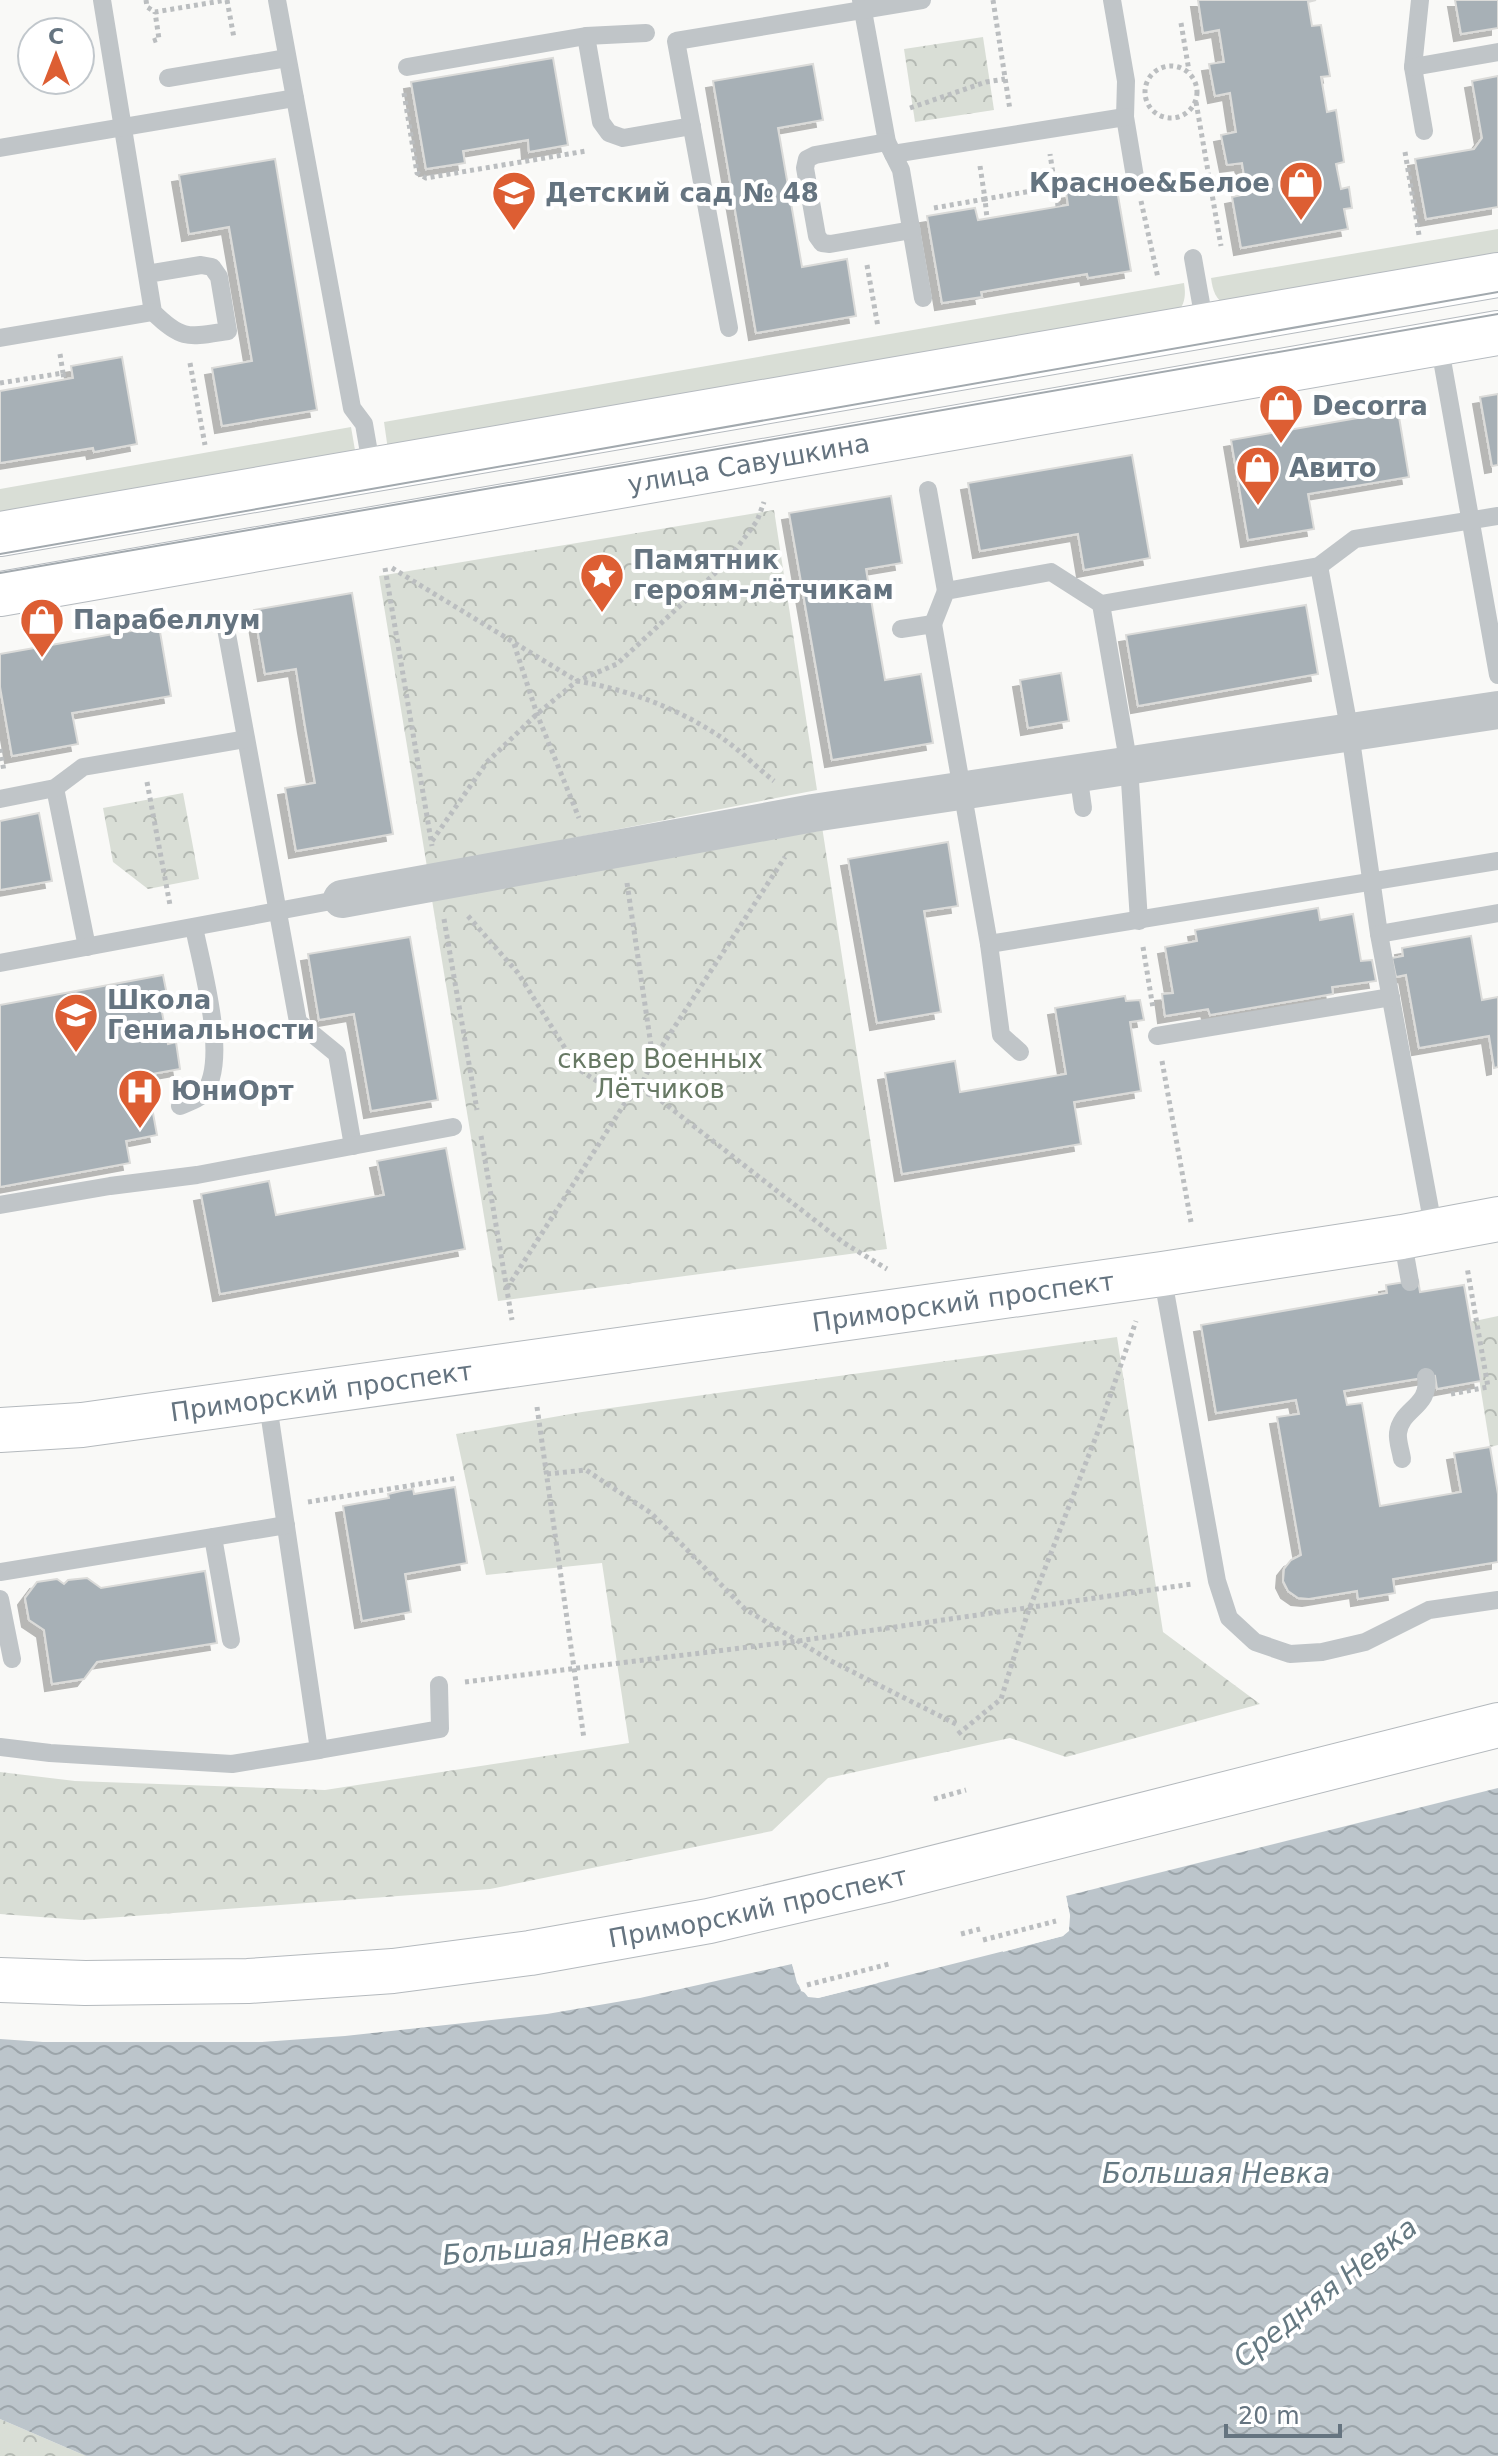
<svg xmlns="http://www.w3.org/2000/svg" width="1498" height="2456" font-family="'DejaVu Sans',sans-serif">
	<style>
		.grass { fill: #d9ded6 }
		.forest { fill: url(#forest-crowns) }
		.water { fill: url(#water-waves) }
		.pier { fill: #f9f9f7 }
		.building { fill: #a7b0b6; stroke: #dbdbd9; stroke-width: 2; filter: url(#shadow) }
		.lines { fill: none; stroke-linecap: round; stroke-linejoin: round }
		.secondary-casing { stroke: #b5babf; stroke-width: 46 }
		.primary-casing { stroke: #b4b9bd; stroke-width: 46 }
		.path { stroke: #bbbec0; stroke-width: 5; stroke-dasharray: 4 4; stroke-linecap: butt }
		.lane { stroke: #c0c5c8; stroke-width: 18 }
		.street { stroke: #c0c5c8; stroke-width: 38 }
		.secondary { stroke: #fff; stroke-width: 44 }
		.primary { stroke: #fff; stroke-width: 44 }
		.tram { stroke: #a2a9ae; stroke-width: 2 }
		.labels { text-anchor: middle; stroke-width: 8; stroke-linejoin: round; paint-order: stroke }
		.poi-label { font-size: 26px; font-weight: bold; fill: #657480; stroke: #fff; text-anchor: start }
		.street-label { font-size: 26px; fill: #657480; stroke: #fff }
		.park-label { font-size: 26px; fill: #677964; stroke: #fff }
		.water-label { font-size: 28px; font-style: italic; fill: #657982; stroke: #fff }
	</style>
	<defs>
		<pattern id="forest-crowns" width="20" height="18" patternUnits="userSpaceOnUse" patternTransform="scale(2)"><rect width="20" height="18" fill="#d9ded6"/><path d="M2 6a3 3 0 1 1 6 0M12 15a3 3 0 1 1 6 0" fill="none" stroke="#b4b9b3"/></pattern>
		<pattern id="water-waves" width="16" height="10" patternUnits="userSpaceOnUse" patternTransform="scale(2)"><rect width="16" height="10" fill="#bcc5cb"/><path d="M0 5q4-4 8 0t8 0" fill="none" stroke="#9ca5aa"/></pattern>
		<filter id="shadow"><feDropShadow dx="-7" dy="7" stdDeviation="0" flood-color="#0004"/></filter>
	</defs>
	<rect width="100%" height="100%" fill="#f9f9f7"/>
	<!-- grass -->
	<g class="grass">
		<path d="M1498,229V259L1227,306C1215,299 1213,291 1211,278Z"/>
		<path d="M1184,283C1186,296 1185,303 1177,314L388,450L384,422Z"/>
		<polygon points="351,427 356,456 0,518 0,489"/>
	</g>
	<!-- forest -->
	<g class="forest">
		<polygon points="983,37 994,110 915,122 904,49"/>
		<polygon points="774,510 817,790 427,867 379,576"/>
		<polygon points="183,793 199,879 148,889 113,862 103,808"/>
		<polygon points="821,820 887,1249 498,1301 432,900"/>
		<polygon points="1498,1316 1498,1445 1490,1447 1470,1322"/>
		<polygon points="1117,1337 1163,1632 1260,1704 1066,1757 1010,1738 828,1778 772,1831 490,1889 81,1920 0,1914 0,1772 75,1781 325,1790 629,1743 602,1563 486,1575 456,1434 582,1412"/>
		<polygon points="0,2419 86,2456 0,2456"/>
	</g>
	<!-- water -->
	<polygon class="water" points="1498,1788 1498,2456 86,2456 0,2419 0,2039 43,2042 262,2042 345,2036 547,2014 640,1998 792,1964 801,1991 818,1998 1063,1936 1070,1916 1066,1896"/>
	<!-- pier -->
	<g class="pier">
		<polygon points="1066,1896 1070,1916 1069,1931 1063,1936 1003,1952 1002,1948 1045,1937 1065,1928 1066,1917 1062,1897"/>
		<polygon points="796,1963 800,1981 810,1993 818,1994 877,1979 878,1983 818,1998 808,1997 797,1983 792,1964"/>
	</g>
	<!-- building -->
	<g class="building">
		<polygon points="1198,0 1316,0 1308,2 1312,26 1321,25 1330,76 1321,77 1327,112 1336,110 1344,162 1336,164 1341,189 1349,187 1352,208 1344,209 1348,229 1241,248 1232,197 1247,194 1242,163 1227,165 1221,135 1236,132 1233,113 1230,93 1215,96 1209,64 1224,62 1219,30 1203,33"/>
		<polygon points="1455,0 1498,0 1498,28 1461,34"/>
		<polygon points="553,58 568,145 529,152 528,140 463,151 465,163 426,169 411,82"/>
		<polygon points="813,64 823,120 778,128 802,267 847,259 856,316 756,333 713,81"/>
		<polygon points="1498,76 1498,207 1426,219 1415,159 1474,149 1482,138 1472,81"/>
		<polygon points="275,159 317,410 222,426 212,368 252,361 229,227 189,234 179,175"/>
		<polygon points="1116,184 1131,271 1088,278 1087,274 981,292 982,297 942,303 927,216 975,208 978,220 1068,205 1066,192"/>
		<polygon points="122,357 137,444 94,452 93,448 0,463 0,391 73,378 71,366"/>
		<polygon points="1498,394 1498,465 1492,466 1480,397"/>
		<polygon points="1398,411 1409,477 1308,494 1314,529 1248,540 1231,440"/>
		<polygon points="1132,455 1150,558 1084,570 1078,534 980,551 968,483"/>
		<polygon points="891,496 902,563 866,569 875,623 885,680 921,674 933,743 832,760 789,513"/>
		<polygon points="352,593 393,834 296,851 285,788 315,783 305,726 296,669 265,674 254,610"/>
		<polygon points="1306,605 1318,674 1138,706 1126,635"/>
		<polygon points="159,626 171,696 72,713 78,744 12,756 0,687 0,654"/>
		<polygon points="1061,673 1069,721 1028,728 1020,680"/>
		<polygon points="39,813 52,881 0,890 0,821"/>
		<polygon points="948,842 958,906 924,911 941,1012 877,1023 848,859"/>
		<polygon points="1318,908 1320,920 1353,914 1361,961 1372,960 1376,981 1332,987 1333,994 1210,1015 1208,1009 1165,1016 1162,994 1173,993 1165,947 1197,941 1195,930"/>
		<polygon points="1471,936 1482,1000 1498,997 1498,1067 1494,1068 1489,1036 1419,1048 1406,975 1396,977 1392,958 1403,956 1402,948"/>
		<polygon points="410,937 438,1100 371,1111 354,1014 319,1020 308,954"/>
		<polygon points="163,975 169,1005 161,1007 168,1044 176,1042 180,1069 146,1075 157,1135 126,1141 130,1163 0,1187 0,1005"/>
		<polygon points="1125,996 1126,1001 1140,1000 1144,1020 1130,1022 1141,1091 1074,1102 1081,1144 902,1174 885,1073 955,1061 960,1092 1066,1074 1055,1008"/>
		<polygon points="446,1148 465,1249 220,1294 201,1194 269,1181 276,1215 384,1195 377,1161"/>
		<polygon points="1418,1280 1420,1292 1464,1285 1481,1381 1437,1389 1435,1376 1344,1391 1347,1405 1362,1403 1380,1506 1461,1492 1454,1453 1490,1447 1498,1494 1498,1562 1393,1579 1395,1593 1358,1599 1357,1591 1309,1599 1298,1598 1288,1591 1283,1581 1284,1569 1291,1560 1301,1555 1277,1417 1299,1414 1296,1400 1216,1413 1201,1325 1387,1293 1386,1285"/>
		<polygon points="455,1487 467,1563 405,1574 411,1612 362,1621 343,1506 389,1498 388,1494 401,1491 413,1489 414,1494"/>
		<polygon points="205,1571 217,1643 97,1662 84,1679 52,1684 44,1630 29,1620 25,1598 37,1582 57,1579 64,1584 68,1580 87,1578 101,1588"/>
	</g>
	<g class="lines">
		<!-- secondary casing -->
		<g class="secondary-casing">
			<g id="secondary">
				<polyline points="0,534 1498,275"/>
				<path id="s1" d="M0,594L1498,333"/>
			</g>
		</g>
		<!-- primary casing -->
		<g class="primary-casing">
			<g id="primary">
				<path id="s2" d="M0,1430L82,1425L1162,1274L1402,1237L1498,1219"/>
				<path id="s3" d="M0,1980L85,1983L248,1981L393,1971L530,1953L709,1921L886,1880L1498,1725"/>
			</g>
		</g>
		<!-- path -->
		<g class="path">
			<polyline points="146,0 147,7 155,12 227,0"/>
			<polyline points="227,0 234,38"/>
			<polyline points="993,0 1010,110"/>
			<polyline points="1181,23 1189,71"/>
			<polyline points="153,41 159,39 155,12"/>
			<circle cx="1171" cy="92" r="26"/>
			<polyline points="404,93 417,173 426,178 586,151"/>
			<polyline points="1196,102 1221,246"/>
			<polyline points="910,108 986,82 1005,79"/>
			<polyline points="1405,152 1419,235"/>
			<polyline points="980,166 985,199 1055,187 1050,154"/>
			<polyline points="1055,187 1058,206"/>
			<polyline points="1141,201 1158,278"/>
			<polyline points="934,208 985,199 987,218"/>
			<polyline points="867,265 878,327"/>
			<polyline points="60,354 63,373"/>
			<polyline points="190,363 205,445"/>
			<polyline points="0,383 63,373 64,380"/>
			<polyline points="385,568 432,846"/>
			<path d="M392,568L577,681C625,689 675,707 716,734C737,747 755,766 774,781"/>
			<polyline points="514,644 537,714 579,818"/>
			<polyline points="0,749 4,771"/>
			<polyline points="147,782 170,905"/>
			<polyline points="432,841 487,762 537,714 577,681 617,664 724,565 757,521 764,502"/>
			<polyline points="627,883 653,1059"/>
			<polyline points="468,916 518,973 578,1069 600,1083 620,1090 639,1090 659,1099 844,1243 887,1269"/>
			<polyline points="444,919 477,1110"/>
			<polyline points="1143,947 1153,1008"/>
			<polyline points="1162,1061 1191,1222"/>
			<polyline points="481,1136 512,1320"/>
			<polyline points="507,1288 625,1103 639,1090 653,1060 785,857"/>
			<polyline points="1451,1394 1488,1387 1467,1267"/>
			<polyline points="537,1407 584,1739"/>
			<polyline points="547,1474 586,1470 651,1513 745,1609 831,1661 956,1724"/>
			<polyline points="308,1502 457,1478"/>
			<polyline points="465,1682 798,1641 1192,1584"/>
			<polyline points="958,1734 1001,1699 1027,1615 1097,1434 1136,1321"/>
			<polyline points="934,1799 966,1790"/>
			<polyline points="961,1934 980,1929"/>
			<polyline points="983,1940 1056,1921"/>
			<polyline points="807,1985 889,1964"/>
		</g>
		<!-- lane -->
		<g class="lane">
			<path d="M102,0L153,312C182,341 189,337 228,331L219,277L212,267L201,265L147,274"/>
			<polyline points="277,0 352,408 364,424 372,470"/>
			<polyline points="861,0 887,142 901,170 923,298"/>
			<polyline points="1112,0 1126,81 1125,117 1135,177"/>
			<polyline points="1420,0 1413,67 1424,131"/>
			<polyline points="586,36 601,122 609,133 623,138 692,126"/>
			<polyline points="407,67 586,36 646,33"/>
			<polyline points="1413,67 1498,52"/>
			<polyline points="168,78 287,58"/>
			<polyline points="887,142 815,155 807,159 805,168 817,236 822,243 830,244 912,230"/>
			<polyline points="0,148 295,98"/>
			<polyline points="893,154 1125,117"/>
			<polyline points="1193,258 1205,326"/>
			<polyline points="729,328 676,41 922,0"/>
			<polyline points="0,338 153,312"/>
			<polyline points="1439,343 1498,675"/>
			<polyline points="928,490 946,591"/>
			<polyline points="1319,566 1350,733 1379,934 1434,1231"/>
			<polyline points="1101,604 1129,766 1139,921"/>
			<polyline points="225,623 298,1022 337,1054 353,1146"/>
			<polyline points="933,624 946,591 1051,572 1101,604 1319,566 1355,539 1498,516"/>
			<polyline points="901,629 933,624 989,944 1001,1035 1020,1052"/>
			<polyline points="1078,773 1083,808"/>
			<polyline points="55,788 87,947"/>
			<polyline points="0,799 55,788 83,767 246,739"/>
			<polyline points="1379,934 1498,913"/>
			<polyline points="989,944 1498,861"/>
			<polyline points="0,963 342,899"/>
			<polyline points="1157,1036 1391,997"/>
			<path d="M180,1106C187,1103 197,1100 202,1095C231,1065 201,965 194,927"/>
			<polyline points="0,1205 110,1186 197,1175 453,1127"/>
			<polyline points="1402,1237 1410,1282"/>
			<polyline points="1162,1274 1217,1581 1229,1618 1255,1642 1290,1654 1322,1652 1365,1642 1429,1610 1498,1600"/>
			<polyline points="267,1398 319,1750 440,1729 439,1685"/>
			<path d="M1402,1459C1401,1451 1397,1441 1398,1433C1401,1408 1431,1407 1426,1377"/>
			<polyline points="213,1537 231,1640"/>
			<polyline points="0,1572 286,1525"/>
			<polyline points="0,1599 12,1659"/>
			<polyline points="0,1747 50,1753 232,1764 319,1750"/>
		</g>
		<!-- street -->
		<polyline class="street" points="342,899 813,813 1498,710"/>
		<!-- secondary -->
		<use href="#secondary" class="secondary"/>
		<!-- primary -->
		<use href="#primary" class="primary"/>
		<!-- tram -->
		<g class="tram">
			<polyline points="0,554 1498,292"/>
			<polyline points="0,573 1498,314"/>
		</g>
	</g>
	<!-- icons -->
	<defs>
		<g id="shop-pin" transform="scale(2.3)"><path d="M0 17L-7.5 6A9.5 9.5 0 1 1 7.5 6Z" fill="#dd5e33" stroke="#fff"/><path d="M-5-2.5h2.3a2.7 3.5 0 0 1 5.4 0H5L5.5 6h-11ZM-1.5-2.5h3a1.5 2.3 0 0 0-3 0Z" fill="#fff"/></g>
		<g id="school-pin" transform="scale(2.3)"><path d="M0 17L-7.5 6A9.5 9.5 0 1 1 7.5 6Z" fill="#dd5e33" stroke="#fff"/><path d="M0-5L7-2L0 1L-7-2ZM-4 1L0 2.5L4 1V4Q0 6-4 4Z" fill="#fff"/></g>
		<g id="sight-pin" transform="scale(2.3)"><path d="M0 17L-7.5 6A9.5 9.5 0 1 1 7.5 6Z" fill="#dd5e33" stroke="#fff"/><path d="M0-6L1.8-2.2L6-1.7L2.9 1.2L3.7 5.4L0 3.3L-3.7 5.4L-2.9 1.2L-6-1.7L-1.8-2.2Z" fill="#fff"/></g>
		<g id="hospital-pin" transform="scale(2.3)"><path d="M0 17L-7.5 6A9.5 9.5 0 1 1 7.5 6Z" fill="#dd5e33" stroke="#fff"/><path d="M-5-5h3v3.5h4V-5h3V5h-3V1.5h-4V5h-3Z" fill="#fff"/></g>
	</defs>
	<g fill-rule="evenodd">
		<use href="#shop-pin" x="1301" y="183"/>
		<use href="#school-pin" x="514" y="193"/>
		<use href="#shop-pin" x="1281" y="406"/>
		<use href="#shop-pin" x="1258" y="468"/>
		<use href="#sight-pin" x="602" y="575"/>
		<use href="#shop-pin" x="42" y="620"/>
		<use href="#school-pin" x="76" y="1015"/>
		<use href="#hospital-pin" x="140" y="1091"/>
	</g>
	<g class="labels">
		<!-- poi labels -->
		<g class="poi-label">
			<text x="1270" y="192" text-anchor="end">Красное&amp;Белое</text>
			<text x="545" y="202">Детский сад № 48</text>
			<text x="1312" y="415">Decorra</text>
			<text x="1289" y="477">Авито</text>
			<text x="633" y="569">Памятник<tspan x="633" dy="30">героям-лётчикам</tspan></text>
			<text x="73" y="629">Парабеллум</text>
			<text x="107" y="1009">Школа<tspan x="107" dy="30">Гениальности</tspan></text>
			<text x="171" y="1100">ЮниОрт</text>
		</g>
		<!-- street labels -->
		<g class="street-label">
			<text dy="9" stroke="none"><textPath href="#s1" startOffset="760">улица Савушкина</textPath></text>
			<text dy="9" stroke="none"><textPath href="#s2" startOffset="972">Приморский проспект</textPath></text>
			<text dy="9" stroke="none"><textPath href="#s2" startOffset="324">Приморский проспект</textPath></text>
			<text dy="9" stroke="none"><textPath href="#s3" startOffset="764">Приморский проспект</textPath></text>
		</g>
		<!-- park labels -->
		<g class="park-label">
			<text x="660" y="1068">сквер Военных<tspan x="660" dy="30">Лётчиков</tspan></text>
		</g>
		<!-- water labels -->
		<g class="water-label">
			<text x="1216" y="2183">Большая Невка</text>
			<text transform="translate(556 2245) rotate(-5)" y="10">Большая Невка</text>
			<text transform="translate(1325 2292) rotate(-38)" y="10">Средняя Невка</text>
		</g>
	</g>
	<!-- north arrow -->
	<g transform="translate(56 56)"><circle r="38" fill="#ffffff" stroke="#c1c7cc" stroke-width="2"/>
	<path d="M0-6L14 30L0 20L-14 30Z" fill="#dd5e33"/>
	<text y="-12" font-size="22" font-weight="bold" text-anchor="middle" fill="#657480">С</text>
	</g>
	<!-- scale -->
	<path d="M1226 2424v12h114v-12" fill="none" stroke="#657480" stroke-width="4"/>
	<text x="1238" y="2424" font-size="24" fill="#657480" stroke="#ffffff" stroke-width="6" paint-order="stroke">20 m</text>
</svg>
